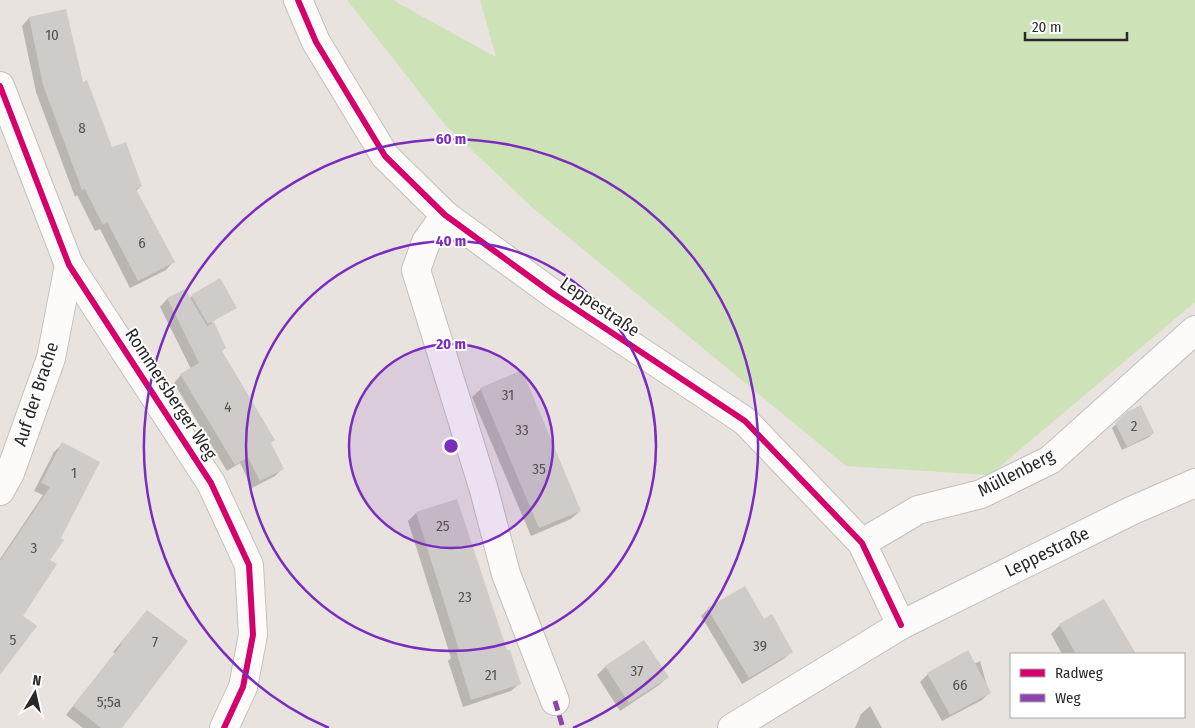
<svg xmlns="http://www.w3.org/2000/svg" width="1195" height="728" font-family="'Fira Sans Condensed',sans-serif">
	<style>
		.green { fill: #cee2b8 }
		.shadow { fill: #0003 }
		.building { fill: #cecbc8 }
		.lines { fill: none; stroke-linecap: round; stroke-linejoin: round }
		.minor-casing { stroke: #c1c0c0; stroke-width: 30 }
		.secondary-casing { stroke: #c1c0c0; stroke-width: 30 }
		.minor { stroke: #fcfbfa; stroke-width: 28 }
		.secondary { stroke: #fcfbfa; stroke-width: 28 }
		.quiet { stroke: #8e44ad; stroke-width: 5; stroke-dasharray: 10 5; stroke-linecap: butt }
		.cycleway-casing { stroke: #fff; stroke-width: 9 }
		.cycleway { stroke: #d6006c; stroke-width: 6 }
		.ring { fill: none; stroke: #7b2cbf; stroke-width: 2.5 }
		.labels { text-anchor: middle; stroke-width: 4; stroke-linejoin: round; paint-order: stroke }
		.number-label { font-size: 15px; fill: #535252 }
		.street-label { font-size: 18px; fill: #292929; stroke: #fff }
		.centre { fill: #7b2cbf; stroke: #fff; stroke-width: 2.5 }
		.ring-label { font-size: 15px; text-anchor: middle; font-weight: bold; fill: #7b2cbf; stroke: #fff; stroke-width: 4; stroke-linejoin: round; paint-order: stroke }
	</style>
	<rect width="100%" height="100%" fill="#e8e3de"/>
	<!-- green -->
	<polygon class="green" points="347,0 395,0 396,2 496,57 480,0 1195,0 1195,302 990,475 846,466 534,209 446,126"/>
	<!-- shadow -->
	<g class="shadow">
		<polygon points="65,10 82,84 112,149 141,186 136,191 173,262 166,270 130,288 100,229 95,231 77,195 75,197 36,92 22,26 29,18"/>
		<polygon points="184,290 189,299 192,296 235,307 212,322 224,348 221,352 282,469 275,476 252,488 240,463 227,471 174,383 181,375 191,369 160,307 167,299"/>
		<polygon points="481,389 580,511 571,519 531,536 472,397"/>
		<polygon points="1128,413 1153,433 1149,437 1122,450 1112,428"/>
		<polygon points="62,444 49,560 21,616 0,671 0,559 43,495 34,491 54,452"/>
		<polygon points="416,513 506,652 520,683 511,691 463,707 448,661 451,658 408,521"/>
		<polygon points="1104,601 1135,654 1062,654 1051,634 1059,626"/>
		<polygon points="708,609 764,621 792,651 785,658 742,684 701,616"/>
		<polygon points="147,612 121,728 83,728 66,715 115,653 113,652"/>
		<polygon points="980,661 989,693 982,700 942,721 920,682 928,674 974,664"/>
		<polygon points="605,667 668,677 659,685 620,711 597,675"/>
		<polygon points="870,706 882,728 855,728 861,714"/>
	</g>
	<!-- building -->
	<g class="building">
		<polygon points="66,9 83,82 87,80 112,147 126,142 142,186 136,189 175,262 138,281 107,222 103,225 85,189 82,190 43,85 29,17"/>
		<polygon points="220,278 237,308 208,324 191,295"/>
		<polygon points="185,289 207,326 214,322 226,348 222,351 275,440 271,443 284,469 260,481 248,457 235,465 180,374 199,363 167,298"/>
		<polygon points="522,370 581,511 539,528 480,388"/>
		<polygon points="1141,405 1154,433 1127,447 1115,423 1127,412"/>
		<polygon points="62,442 100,462 61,538 64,540 50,560 57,564 23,616 37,626 0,675 0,561 50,487 41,483"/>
		<polygon points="457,499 507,650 510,650 521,684 471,700 456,651 459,650 416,512"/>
		<polygon points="745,586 764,619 772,614 793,652 749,678 707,608"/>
		<polygon points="1104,599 1136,654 1076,654 1059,624"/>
		<polygon points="147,610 188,641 122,728 101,728 73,706 122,644 120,643"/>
		<polygon points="644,640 669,677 629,703 605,666"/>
		<polygon points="968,650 991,693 950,715 927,673"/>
	</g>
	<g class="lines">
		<!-- minor casing -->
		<g class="minor-casing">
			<g id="minor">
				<polyline points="298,0 316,42 385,156 445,215 552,293 745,421 862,543 901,625"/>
				<polyline points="0,86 69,265 211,483 249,565 253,635 243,687 224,728"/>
				<polyline points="445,215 426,242 416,270 484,490 506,574 555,701"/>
				<polyline points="0,491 10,473 51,358 69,265"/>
				<polyline points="862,543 918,510 981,494 1050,460 1195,330"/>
			</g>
		</g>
		<!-- secondary casing -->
		<g class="secondary-casing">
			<polyline id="secondary" points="732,728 901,625 1131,511 1195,483"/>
		</g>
		<!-- minor -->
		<use href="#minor" class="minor"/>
		<!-- secondary -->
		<use href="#secondary" class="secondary"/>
		<!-- quiet -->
		<polyline class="quiet" points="555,701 563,728"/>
		<!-- cycleway casing -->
		<g class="cycleway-casing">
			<g id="cycleway">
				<polyline points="298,0 316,42 385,156 445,215 552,293 745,421 862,543 901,625"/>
				<polyline points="0,86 69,265 211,483 249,565 253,635 243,687 224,728"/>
			</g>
		</g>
		<!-- cycleway -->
		<use href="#cycleway" class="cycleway"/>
	</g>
	<!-- distance rings -->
	<circle cx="451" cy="446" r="102" fill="#7b2cbf" fill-opacity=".12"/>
	<g class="ring">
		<circle cx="451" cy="446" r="102"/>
		<circle cx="451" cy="446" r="205"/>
		<path d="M329 728A307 307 0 1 1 573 728"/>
	</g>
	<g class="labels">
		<!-- number labels -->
		<g class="number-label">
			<text x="52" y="40">10</text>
			<text x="82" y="133">8</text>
			<text x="142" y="248">6</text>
			<text x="508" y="400">31</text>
			<text x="228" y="412">4</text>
			<text x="1134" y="431">2</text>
			<text x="522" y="435">33</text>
			<text x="539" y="474">35</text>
			<text x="74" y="478">1</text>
			<text x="443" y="531">25</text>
			<text x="34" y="553">3</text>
			<text x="465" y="602">23</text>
			<text x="13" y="645">5</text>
			<text x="155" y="647">7</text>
			<text x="760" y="651">39</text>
			<text x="637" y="676">37</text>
			<text x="491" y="680">21</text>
			<text x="960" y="690">66</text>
			<text x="109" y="707">5;5a</text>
		</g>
		<!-- street labels -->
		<g class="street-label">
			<text transform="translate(600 307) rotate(34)" y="6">Leppestraße</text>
			<text transform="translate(36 394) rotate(-72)" y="6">Auf der Brache</text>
			<text transform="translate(171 394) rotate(57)" y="6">Rommersberger Weg</text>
			<text transform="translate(1016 473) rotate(-27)" y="6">Müllenberg</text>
			<text transform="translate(1047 552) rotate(-26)" y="6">Leppestraße</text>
		</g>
	</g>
	<circle cx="451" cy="446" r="8" class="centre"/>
	<g class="ring-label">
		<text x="451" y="144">60 m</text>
		<text x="451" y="246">40 m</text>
		<text x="451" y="349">20 m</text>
	</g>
	<!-- legend -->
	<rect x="1010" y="653" width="175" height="65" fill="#ffffff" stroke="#a9a9a9"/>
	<rect x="1020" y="669" width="25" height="8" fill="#d6006c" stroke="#a9a9a9"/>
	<text x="1055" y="678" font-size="15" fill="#292929">Radweg</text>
	<rect x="1020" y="694" width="25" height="8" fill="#8e44ad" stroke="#a9a9a9"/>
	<text x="1055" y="703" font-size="15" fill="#292929">Weg</text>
	<!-- north arrow -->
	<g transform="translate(35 693) rotate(9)" stroke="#ffffff" stroke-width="4" paint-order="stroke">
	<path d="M0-4L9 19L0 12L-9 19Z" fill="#292929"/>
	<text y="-8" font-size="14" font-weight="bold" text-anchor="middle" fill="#292929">N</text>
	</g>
	<!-- scale -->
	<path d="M1025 32v8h102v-8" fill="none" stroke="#292929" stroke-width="2.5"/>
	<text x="1032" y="32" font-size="15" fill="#292929" stroke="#ffffff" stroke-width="4" paint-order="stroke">20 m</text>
</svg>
